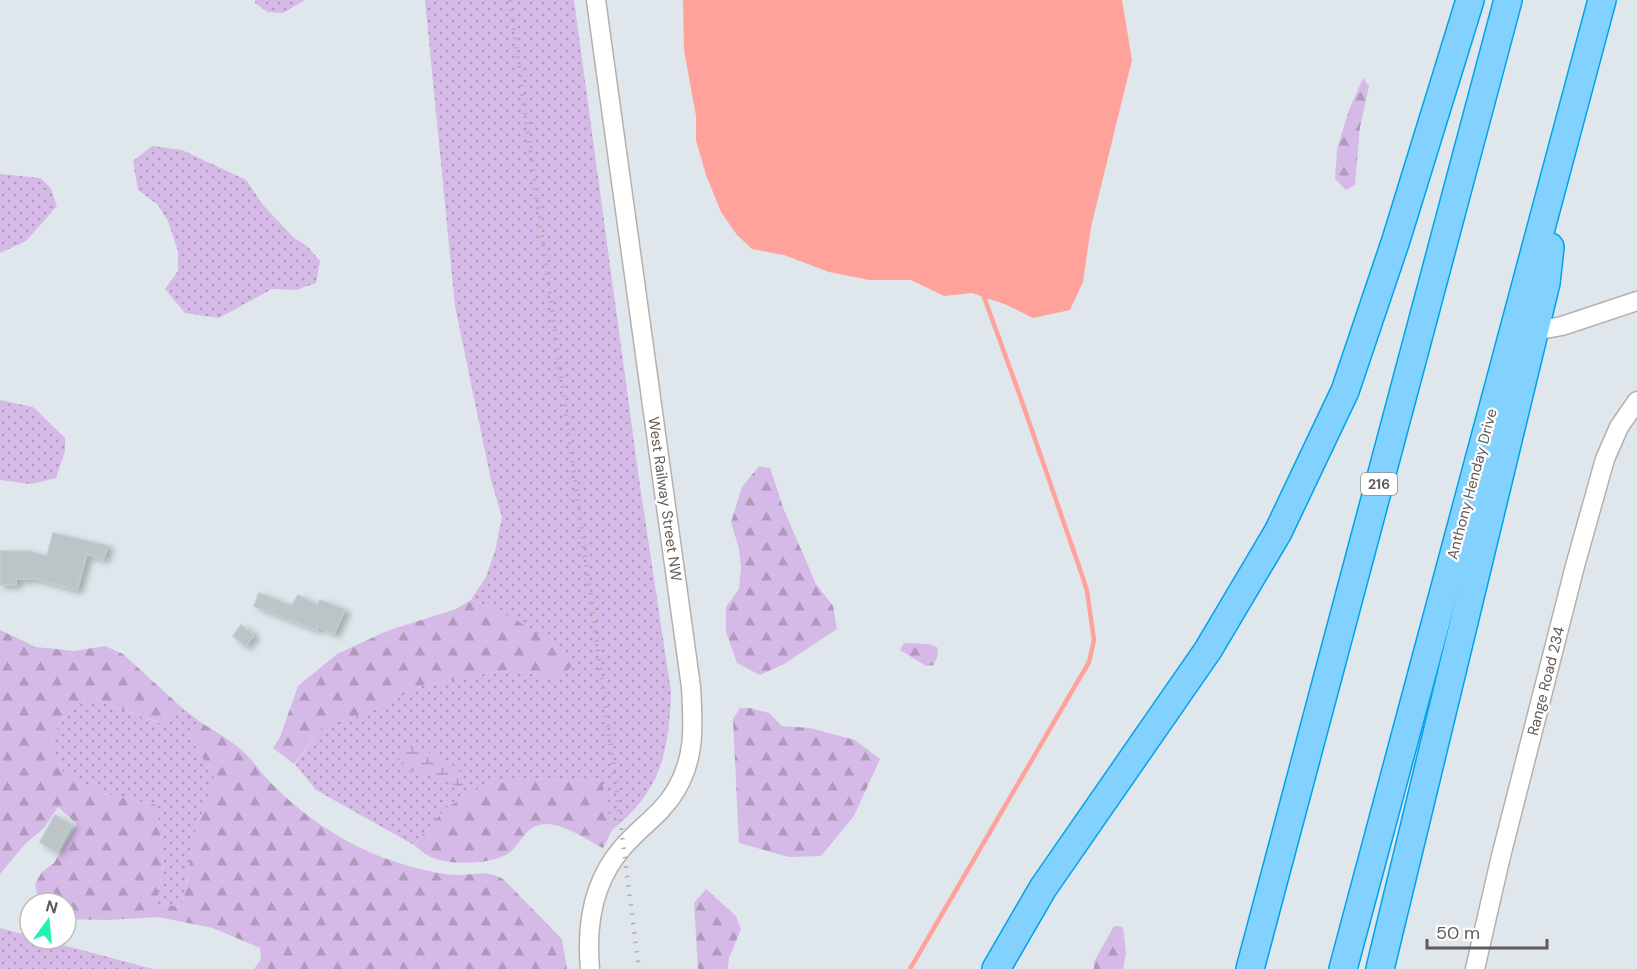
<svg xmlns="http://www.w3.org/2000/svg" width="1637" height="969" font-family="'DM Sans',sans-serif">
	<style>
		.grass { fill: url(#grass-dots) }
		.forest { fill: url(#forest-firs) }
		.wetland { fill: url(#wetland-marsh) }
		.water { fill: #ffa29c }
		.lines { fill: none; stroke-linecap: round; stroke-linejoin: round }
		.stream { stroke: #ffa29c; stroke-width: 4.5 }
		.building { fill: #bcc4c7; stroke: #bdcbd1; stroke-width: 1.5; filter: url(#shadow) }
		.minor-casing { stroke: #b6b0ad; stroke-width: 21 }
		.highway-casing { stroke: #00a2eb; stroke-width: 30 }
		.minor { stroke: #fff; stroke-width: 18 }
		.highway { stroke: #83d1ff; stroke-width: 27 }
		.rail { stroke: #b1afaf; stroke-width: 4.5; stroke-dasharray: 1.5 8; stroke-linecap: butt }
		.labels { text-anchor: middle; stroke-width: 4.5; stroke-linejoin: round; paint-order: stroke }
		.shield { fill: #fff; stroke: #908c8a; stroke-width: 1.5 }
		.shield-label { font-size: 14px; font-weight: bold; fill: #615a58 }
		.street-label { font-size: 15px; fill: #615a58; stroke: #fff }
	</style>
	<defs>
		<pattern id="grass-dots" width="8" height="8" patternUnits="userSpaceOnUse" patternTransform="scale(1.5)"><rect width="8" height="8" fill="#d5b9e6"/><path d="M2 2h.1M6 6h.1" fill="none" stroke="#b099bd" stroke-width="1.8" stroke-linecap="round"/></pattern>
		<pattern id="forest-firs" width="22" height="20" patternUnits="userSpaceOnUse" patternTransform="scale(1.5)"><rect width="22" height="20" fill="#d5b9e6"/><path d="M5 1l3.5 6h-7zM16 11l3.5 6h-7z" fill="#b099bd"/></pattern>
		<pattern id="wetland-marsh" width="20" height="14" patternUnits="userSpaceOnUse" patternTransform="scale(1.5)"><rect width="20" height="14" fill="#d5b9e6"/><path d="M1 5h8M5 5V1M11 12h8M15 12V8" fill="none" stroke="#b099bd"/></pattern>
		<filter id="shadow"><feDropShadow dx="5" dy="3" stdDeviation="3" flood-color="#0004"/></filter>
	</defs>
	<rect width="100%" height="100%" fill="#dfe7ec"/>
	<!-- grass -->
	<g class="grass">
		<polygon points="255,0 305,0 283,13 267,12 255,3"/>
		<path d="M425,0H574L639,479L671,692C669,752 661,791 612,830L600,778L587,781L533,778L489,783L446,808L414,845L316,790L295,764L323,726L365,714L421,686L504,670L560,678L502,612L471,600L486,577L495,551L502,517L491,480L455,306Z"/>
		<polygon points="152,146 182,150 246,180 263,205 293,237 308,247 320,261 316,283 296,290 272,289 219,318 185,313 165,289 178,271 178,251 168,221 158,205 138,190 133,161"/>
		<polygon points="0,174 40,178 50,187 57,206 26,241 0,253"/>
		<polygon points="0,400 33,407 65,438 65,451 56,478 31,484 0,480"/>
		<polygon points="89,698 163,724 181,707 199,721 188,733 215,779 206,806 197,823 182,907 157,904 163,865 157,805 102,793 63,772 51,744 61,719"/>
		<polygon points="0,928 30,936 30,939 40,939 153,969 0,969"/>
	</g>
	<!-- forest -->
	<g class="forest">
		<polygon points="1363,78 1369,86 1360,127 1355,185 1346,190 1335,179 1337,149 1349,110"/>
		<polygon points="759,466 770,468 784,510 816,584 833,606 837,629 784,664 760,675 737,663 726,632 726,607 739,589 741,567 739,549 731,522 742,487"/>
		<polygon points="471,600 502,612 554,643 572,666 560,678 504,670 421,686 365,714 323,726 294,764 273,748 280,737 298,686 337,654 387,631 456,609"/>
		<path d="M0,630L36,647L74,651L105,646L123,654L181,707L164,724L89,698L61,719L51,744L63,772L102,793L157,805L163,865L157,904L182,907L197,823L206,806L215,779L188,733L199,721C212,730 226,737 238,747C252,758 262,775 275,787C303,815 338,839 374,854C396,863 430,873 454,875C473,876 484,869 503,879L562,939L567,969H254L261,959L260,948L213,928L158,917L108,920L66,919V903H39L35,884L42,872L54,863L77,824L58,807L44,828L25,844L0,874Z"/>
		<polygon points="904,643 928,644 937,647 938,654 934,665 926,666 900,650"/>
		<polygon points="740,708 750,708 769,713 782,726 810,728 855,740 880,759 854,816 821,856 789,857 739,843 733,719"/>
		<path d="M533,778L587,781L601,778L612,830L603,848C585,839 558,819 539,825C524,829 520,845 509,853C491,865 447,866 429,856C423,853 418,848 414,845L446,808L489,783Z"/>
		<polygon points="706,889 736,916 741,929 729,958 728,969 698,969 694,903"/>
		<polygon points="1114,926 1123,927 1126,954 1123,969 1094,969 1094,962"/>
	</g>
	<!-- wetland -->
	<path class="wetland" d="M405,746C419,747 450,760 459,771C463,775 463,780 463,785L458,787L440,778L410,771L399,761L400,753Z"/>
	<!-- water -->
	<polygon class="water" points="683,0 1122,0 1132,60 1091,227 1083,282 1070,310 1033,318 1007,305 972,293 944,296 911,280 869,280 829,272 784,255 752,249 737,235 721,212 706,175 696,140 696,116 684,50"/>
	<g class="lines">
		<!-- stream -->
		<polyline class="stream" points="910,969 1089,662 1094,640 1087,591 1083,578 1019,393 984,297"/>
	</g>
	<!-- building -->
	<g class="building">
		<polygon points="53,533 108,546 103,560 87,554 77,590 37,579 16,579 16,585 0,585 0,551 28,551 47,556"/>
		<polygon points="259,593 292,606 298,595 318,606 320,600 345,610 334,634 318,626 317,630 254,606"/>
		<polygon points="241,625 254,635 246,646 233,636"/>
		<polygon points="55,815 72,825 57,852 40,842"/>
	</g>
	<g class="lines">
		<!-- minor casing -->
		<g class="minor-casing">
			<g id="minor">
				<polyline points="1534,331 1562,326 1637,301"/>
				<path d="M590,969C586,926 593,881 623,847C640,827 662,814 676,790C696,756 693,724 691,687L596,0"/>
				<polyline points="1475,969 1501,856 1575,566 1605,459 1619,427 1637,401"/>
			</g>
		</g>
		<!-- highway casing -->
		<g class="highway-casing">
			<g id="highway">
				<polyline points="996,969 1043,888 1208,650 1278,532 1345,391 1396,240 1470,0"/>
				<polyline points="1250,969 1508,0"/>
				<polyline points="1343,969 1602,0"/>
				<polyline points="1380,969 1546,283 1550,247"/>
			</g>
		</g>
		<!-- minor -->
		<use href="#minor" class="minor"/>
		<!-- highway -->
		<use href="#highway" class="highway"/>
		<!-- rail -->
		<polyline class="rail" points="510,0 606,710 639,969"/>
	</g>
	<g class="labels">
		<!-- shield labels -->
		<rect class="shield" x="1361" y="473" width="36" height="22" rx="4.5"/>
		<g class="shield-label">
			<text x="1379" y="489">216</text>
		</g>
		<!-- street labels -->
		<g class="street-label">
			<text transform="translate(1472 484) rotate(-75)" y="5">Anthony Henday Drive</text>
			<text transform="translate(665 499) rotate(82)" y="5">West Railway Street NW</text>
			<text transform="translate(1546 681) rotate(-76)" y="5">Range Road 234</text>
		</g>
	</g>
	<!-- north arrow -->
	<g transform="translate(48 921) rotate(15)"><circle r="28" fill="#ffffff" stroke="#c0bdbc" stroke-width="1.5"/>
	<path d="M0-4.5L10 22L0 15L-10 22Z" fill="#1ff2b3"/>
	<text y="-9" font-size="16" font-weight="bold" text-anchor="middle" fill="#615a58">N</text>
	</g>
	<!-- scale -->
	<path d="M1427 939v9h120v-9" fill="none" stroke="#615a58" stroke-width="3"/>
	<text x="1436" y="939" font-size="18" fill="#615a58" stroke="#ffffff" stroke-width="4.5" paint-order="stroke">50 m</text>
</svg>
